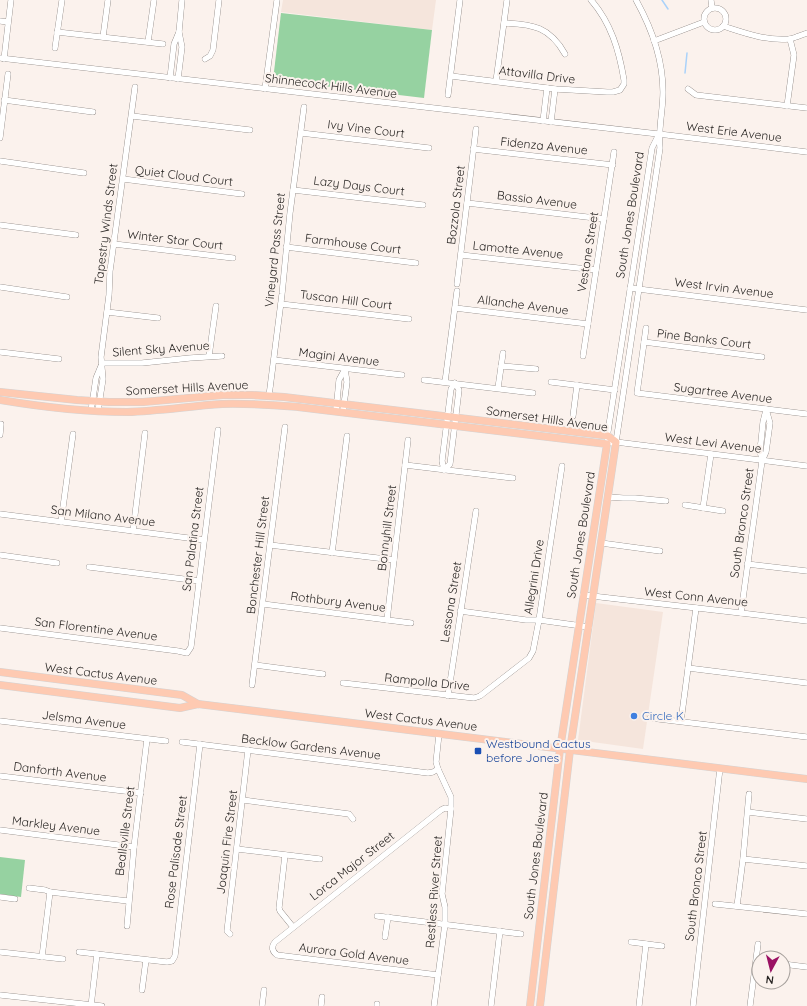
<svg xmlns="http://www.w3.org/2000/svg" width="807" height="1006" font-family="Quicksand,sans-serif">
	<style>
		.built { fill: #f5e5dc }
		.green { fill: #96d2a1 }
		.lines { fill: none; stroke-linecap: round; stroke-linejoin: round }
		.stream { stroke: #aad2fa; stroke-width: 1.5 }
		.minor-casing { stroke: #776f6b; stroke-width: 6 }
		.major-casing { stroke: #d4d3d3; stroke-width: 8 }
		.minor { stroke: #fff; stroke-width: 5.5 }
		.major { stroke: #fecab2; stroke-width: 7 }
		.shop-dot { fill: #3f7fe0; stroke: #fbf2ed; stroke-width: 1.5 }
		.transit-dot { fill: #1a4fb4; stroke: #fbf2ed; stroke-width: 1.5 }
		.labels { text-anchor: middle; stroke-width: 4; stroke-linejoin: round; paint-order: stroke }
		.street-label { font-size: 12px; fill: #272422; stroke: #fbf2ed }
		.shop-label { font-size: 12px; fill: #366cbe; stroke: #fbf2ed; text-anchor: start }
		.transit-label { font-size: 12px; fill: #164399; stroke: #fbf2ed; text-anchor: start }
	</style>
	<rect width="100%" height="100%" fill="#fbf2ed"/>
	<!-- built -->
	<g class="built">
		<polygon points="283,0 436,0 432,30 281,12"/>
		<polygon points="596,603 663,612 643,749 578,740"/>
	</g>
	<!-- green -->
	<g class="green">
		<polygon points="281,13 432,30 424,98 273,80"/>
		<polygon points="0,857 25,860 21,897 0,894"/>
	</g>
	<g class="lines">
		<!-- stream -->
		<g class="stream">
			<polyline points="662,0 668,9"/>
			<polyline points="685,73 687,53"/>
		</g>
		<!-- minor casing -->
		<g class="minor-casing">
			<g id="minor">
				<polyline points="711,0 712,8"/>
				<circle cx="715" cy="19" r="11"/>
				<polyline points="0,21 8,22"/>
				<path d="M504,23C533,24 550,27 565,54"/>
				<path d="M723,26C745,33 766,41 789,39C795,38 801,35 807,33"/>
				<polyline points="57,32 163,44"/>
				<polyline points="103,37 108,0"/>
				<polyline points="654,41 704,22"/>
				<polyline points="148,42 154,0"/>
				<polyline points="55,48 62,0"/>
				<polyline points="0,58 667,135 807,152"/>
				<polyline points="4,59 11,0"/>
				<polyline points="205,59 210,56 213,50 219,0"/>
				<path d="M451,76L555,89L607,92H613L620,90L624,84V80C619,50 611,23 591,0"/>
				<polyline points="170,78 174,44 179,32 182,0"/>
				<polyline points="178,79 182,47 179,32"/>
				<polyline points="496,81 507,0"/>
				<polyline points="265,89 277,0"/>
				<polyline points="688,89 696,95 807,108"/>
				<polyline points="448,95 460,0"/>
				<polyline points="4,100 93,112"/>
				<polyline points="787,106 794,55 790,39"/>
				<polyline points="132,116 250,130"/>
				<polyline points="543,121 547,88"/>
				<polyline points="551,122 555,89"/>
				<polyline points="301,133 429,148"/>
				<polyline points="0,138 8,74"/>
				<polyline points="473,149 613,165"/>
				<polyline points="0,161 84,173"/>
				<polyline points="123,179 242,194"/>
				<polyline points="293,190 423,205"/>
				<polyline points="467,203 604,219"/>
				<polyline points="0,225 76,235"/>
				<polyline points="114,244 233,258"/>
				<polyline points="286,247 416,263"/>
				<polyline points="461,255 596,270"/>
				<polyline points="457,284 476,129"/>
				<polyline points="0,287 67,297"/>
				<polyline points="630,288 807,310"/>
				<polyline points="281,304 409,319"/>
				<polyline points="455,308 588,324"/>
				<polyline points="107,312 158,318"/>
				<polyline points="646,328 637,393 807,414"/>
				<polyline points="644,342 762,357"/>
				<polyline points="0,352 59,359"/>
				<polyline points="209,356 216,306"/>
				<polyline points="583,356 614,152"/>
				<polyline points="274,360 402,375"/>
				<polyline points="102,363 142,363 190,358 222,356"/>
				<polyline points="501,366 536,369"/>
				<polyline points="424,380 533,393"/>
				<polyline points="445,382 457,291"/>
				<polyline points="551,382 615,390"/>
				<polygon points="455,383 459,390 450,464 444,470 442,461 451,389"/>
				<polyline points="498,388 503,353"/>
				<polyline points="269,396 282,294 290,213 304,107"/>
				<polyline points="91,411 96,378 101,366"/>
				<polyline points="98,411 103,379 101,357 109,295 110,271 135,87"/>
				<polyline points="336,411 339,380 345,369"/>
				<polyline points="343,412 347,382 345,369"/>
				<polyline points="573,416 577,385"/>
				<polyline points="0,435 1,424"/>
				<polyline points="607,438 652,148 659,134"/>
				<path d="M616,442L660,148C658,129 663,111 663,92C663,60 651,27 636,0"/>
				<polyline points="612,443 616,442 807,466"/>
				<polyline points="762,460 760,451 763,422 766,410"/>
				<polyline points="405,465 513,478"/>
				<polyline points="608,497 623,498 635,498 666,501"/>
				<polyline points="685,505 723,511"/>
				<polyline points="703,508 711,454"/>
				<polyline points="0,514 204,540"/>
				<polyline points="61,522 73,434"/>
				<polyline points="133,531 145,433"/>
				<polyline points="601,543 660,551"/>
				<polyline points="270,545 394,560"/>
				<polyline points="332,553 347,436"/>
				<polyline points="0,555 57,563"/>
				<polyline points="747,564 807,571"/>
				<polyline points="89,567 199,581"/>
				<polyline points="583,595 741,613 807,621"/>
				<polyline points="263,604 411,623"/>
				<polyline points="460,611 526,620 539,620 589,627"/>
				<polyline points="741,613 762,461 766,452 770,423 766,409"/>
				<polyline points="387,620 408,440"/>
				<polyline points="0,628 178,651 187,653 191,647 218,430"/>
				<polyline points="255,665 323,674"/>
				<polyline points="688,668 807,683"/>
				<polyline points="343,683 474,698 480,696 529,658 533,651 539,620 562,466"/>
				<polyline points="252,685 285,427"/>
				<polyline points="448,696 476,511"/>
				<polyline points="650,718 807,737"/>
				<polyline points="0,721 166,741"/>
				<polyline points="681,721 696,608"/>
				<polyline points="182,742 428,773 433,772 438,769"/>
				<polyline points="0,776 141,793"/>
				<polyline points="243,800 349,814 353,819"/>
				<polyline points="748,812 807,819"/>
				<polyline points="0,830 134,847"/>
				<polyline points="237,849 320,859"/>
				<polyline points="285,855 279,908 280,911 293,927"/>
				<polyline points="743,859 807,866"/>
				<polyline points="29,888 45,890 50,892 128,901"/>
				<polyline points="0,897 15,899"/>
				<polyline points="715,904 807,914"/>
				<polyline points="737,906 743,859 749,794"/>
				<polyline points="377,916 521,934"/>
				<polyline points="127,926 134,847 147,739"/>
				<polyline points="230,934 227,931 248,750"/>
				<polyline points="385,937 388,917"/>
				<polyline points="631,942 662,946"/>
				<polyline points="0,952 63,959"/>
				<polyline points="79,952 167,962 172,961 175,956 200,744"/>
				<polyline points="42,957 50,892"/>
				<polyline points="783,964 807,967"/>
				<path d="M438,975L277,955C272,951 271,947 275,942L441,810L445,808L451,809"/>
				<polyline points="142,990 146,960"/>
				<polyline points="0,995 102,1006"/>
				<polyline points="91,1006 97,954"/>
				<polyline points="262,1006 264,990"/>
				<polyline points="321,1006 322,997"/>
				<polyline points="377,1006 377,1004"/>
				<polyline points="434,1006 445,924 445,907 442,894 451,809 451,797 438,769 436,762 439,734"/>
				<polyline points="491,1006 500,931"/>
				<polyline points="639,1006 646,944"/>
				<polyline points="693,1006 720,768"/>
				<polyline points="750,1006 758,944"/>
			</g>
		</g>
		<!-- major casing -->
		<g class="major-casing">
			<g id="major">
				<polyline points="0,392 77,400 109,402 143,402 223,395 252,395 284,397 602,435 608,436 616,442 570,750 540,1006"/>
				<path d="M0,400C42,407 85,412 127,412C159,411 190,406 222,404C247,403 272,405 298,407L607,444L560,749L530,1006"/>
				<polyline points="0,672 182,695 198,704"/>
				<polyline points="0,685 180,708 198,704 807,779"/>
			</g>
		</g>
		<!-- minor -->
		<use href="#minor" class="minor"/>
		<!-- major -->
		<use href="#major" class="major"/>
	</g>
	<!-- markers -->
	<circle class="shop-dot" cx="634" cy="716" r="4"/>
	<rect class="transit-dot" x="474" y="747" width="8" height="8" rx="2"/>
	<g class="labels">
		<!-- street labels -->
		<g class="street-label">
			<text transform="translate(537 75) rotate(7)" y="4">Attavilla Drive</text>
			<text transform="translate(331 86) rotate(7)" y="4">Shinnecock Hills Avenue</text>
			<text transform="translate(366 129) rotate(7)" y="4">Ivy Vine Court</text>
			<text transform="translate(734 132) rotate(7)" y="4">West Erie Avenue</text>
			<text transform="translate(544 146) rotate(6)" y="4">Fidenza Avenue</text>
			<text transform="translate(184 176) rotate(7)" y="4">Quiet Cloud Court</text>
			<text transform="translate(359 186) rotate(7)" y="4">Lazy Days Court</text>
			<text transform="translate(537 200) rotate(7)" y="4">Bassio Avenue</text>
			<text transform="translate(456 205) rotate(-83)" y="4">Bozzola Street</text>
			<text transform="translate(630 215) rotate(-81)" y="4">South Jones Boulevard</text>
			<text transform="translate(106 224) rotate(-83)" y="4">Tapestry Winds Street</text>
			<text transform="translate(175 240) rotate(7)" y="4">Winter Star Court</text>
			<text transform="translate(353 244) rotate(7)" y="4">Farmhouse Court</text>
			<text transform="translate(275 250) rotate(-84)" y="4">Vineyard Pass Street</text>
			<text transform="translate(518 250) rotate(6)" y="4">Lamotte Avenue</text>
			<text transform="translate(588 252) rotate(-81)" y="4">Vestone Street</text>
			<text transform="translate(724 288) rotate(7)" y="4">West Irvin Avenue</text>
			<text transform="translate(346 300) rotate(7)" y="4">Tuscan Hill Court</text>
			<text transform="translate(523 305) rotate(7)" y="4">Allanche Avenue</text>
			<text transform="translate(704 339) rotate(7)" y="4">Pine Banks Court</text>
			<text transform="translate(161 349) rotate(-4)" y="4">Silent Sky Avenue</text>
			<text transform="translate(339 357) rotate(7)" y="4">Magini Avenue</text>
			<text transform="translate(187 388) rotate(-3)" y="4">Somerset Hills Avenue</text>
			<text transform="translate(723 393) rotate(7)" y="4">Sugartree Avenue</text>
			<text transform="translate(547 419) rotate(8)" y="4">Somerset Hills Avenue</text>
			<text transform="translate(713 443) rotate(7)" y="4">West Levi Avenue</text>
			<text transform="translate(103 516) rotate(7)" y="4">San Milano Avenue</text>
			<text transform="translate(742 523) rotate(-82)" y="4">South Bronco Street</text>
			<text transform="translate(387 528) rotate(-83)" y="4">Bonnyhill Street</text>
			<text transform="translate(581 535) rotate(-81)" y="4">South Jones Boulevard</text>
			<text transform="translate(193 539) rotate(-83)" y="4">San Palatina Street</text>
			<text transform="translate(258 555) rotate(-83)" y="4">Bonchester Hill Street</text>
			<text transform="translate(534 577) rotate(-81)" y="4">Allegrini Drive</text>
			<text transform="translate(696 597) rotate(6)" y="4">West Conn Avenue</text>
			<text transform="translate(338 602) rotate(7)" y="4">Rothbury Avenue</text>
			<text transform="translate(451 602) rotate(-81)" y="4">Lessona Street</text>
			<text transform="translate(96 629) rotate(7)" y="4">San Florentine Avenue</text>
			<text transform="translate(101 674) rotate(7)" y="4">West Cactus Avenue</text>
			<text transform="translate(427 682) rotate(6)" y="4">Rampolla Drive</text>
			<text transform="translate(84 720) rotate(7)" y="4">Jelsma Avenue</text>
			<text transform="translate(421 720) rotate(7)" y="4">West Cactus Avenue</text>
			<text transform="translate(311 747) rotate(7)" y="4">Becklow Gardens Avenue</text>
			<text transform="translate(60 772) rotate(7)" y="4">Danforth Avenue</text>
			<text transform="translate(56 826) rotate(7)" y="4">Markley Avenue</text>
			<text transform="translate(125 831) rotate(-83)" y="4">Beallsville Street</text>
			<text transform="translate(227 842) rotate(-83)" y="4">Joaquin Fire Street</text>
			<text transform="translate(176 852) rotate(-83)" y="4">Rose Palisade Street</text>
			<text transform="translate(536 856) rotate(-83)" y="4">South Jones Boulevard</text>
			<text transform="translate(352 866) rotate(-38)" y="4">Lorca Major Street</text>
			<text transform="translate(696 886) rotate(-83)" y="4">South Bronco Street</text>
			<text transform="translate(434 892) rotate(-86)" y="4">Restless River Street</text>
			<text transform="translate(354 954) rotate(7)" y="4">Aurora Gold Avenue</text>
		</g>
		<!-- shop labels -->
		<g class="shop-label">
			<text x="642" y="720">Circle K</text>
		</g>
		<!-- transit labels -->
		<g class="transit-label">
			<text x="486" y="748">Westbound Cactus<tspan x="486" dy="14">before Jones</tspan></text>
		</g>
	</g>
	<!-- north arrow -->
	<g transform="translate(771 970) rotate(187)"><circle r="19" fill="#fbf2ed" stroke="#a6a09c"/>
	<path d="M0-3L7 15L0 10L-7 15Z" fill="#9a1163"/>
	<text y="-6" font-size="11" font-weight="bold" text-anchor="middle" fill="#272422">N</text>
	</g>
</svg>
